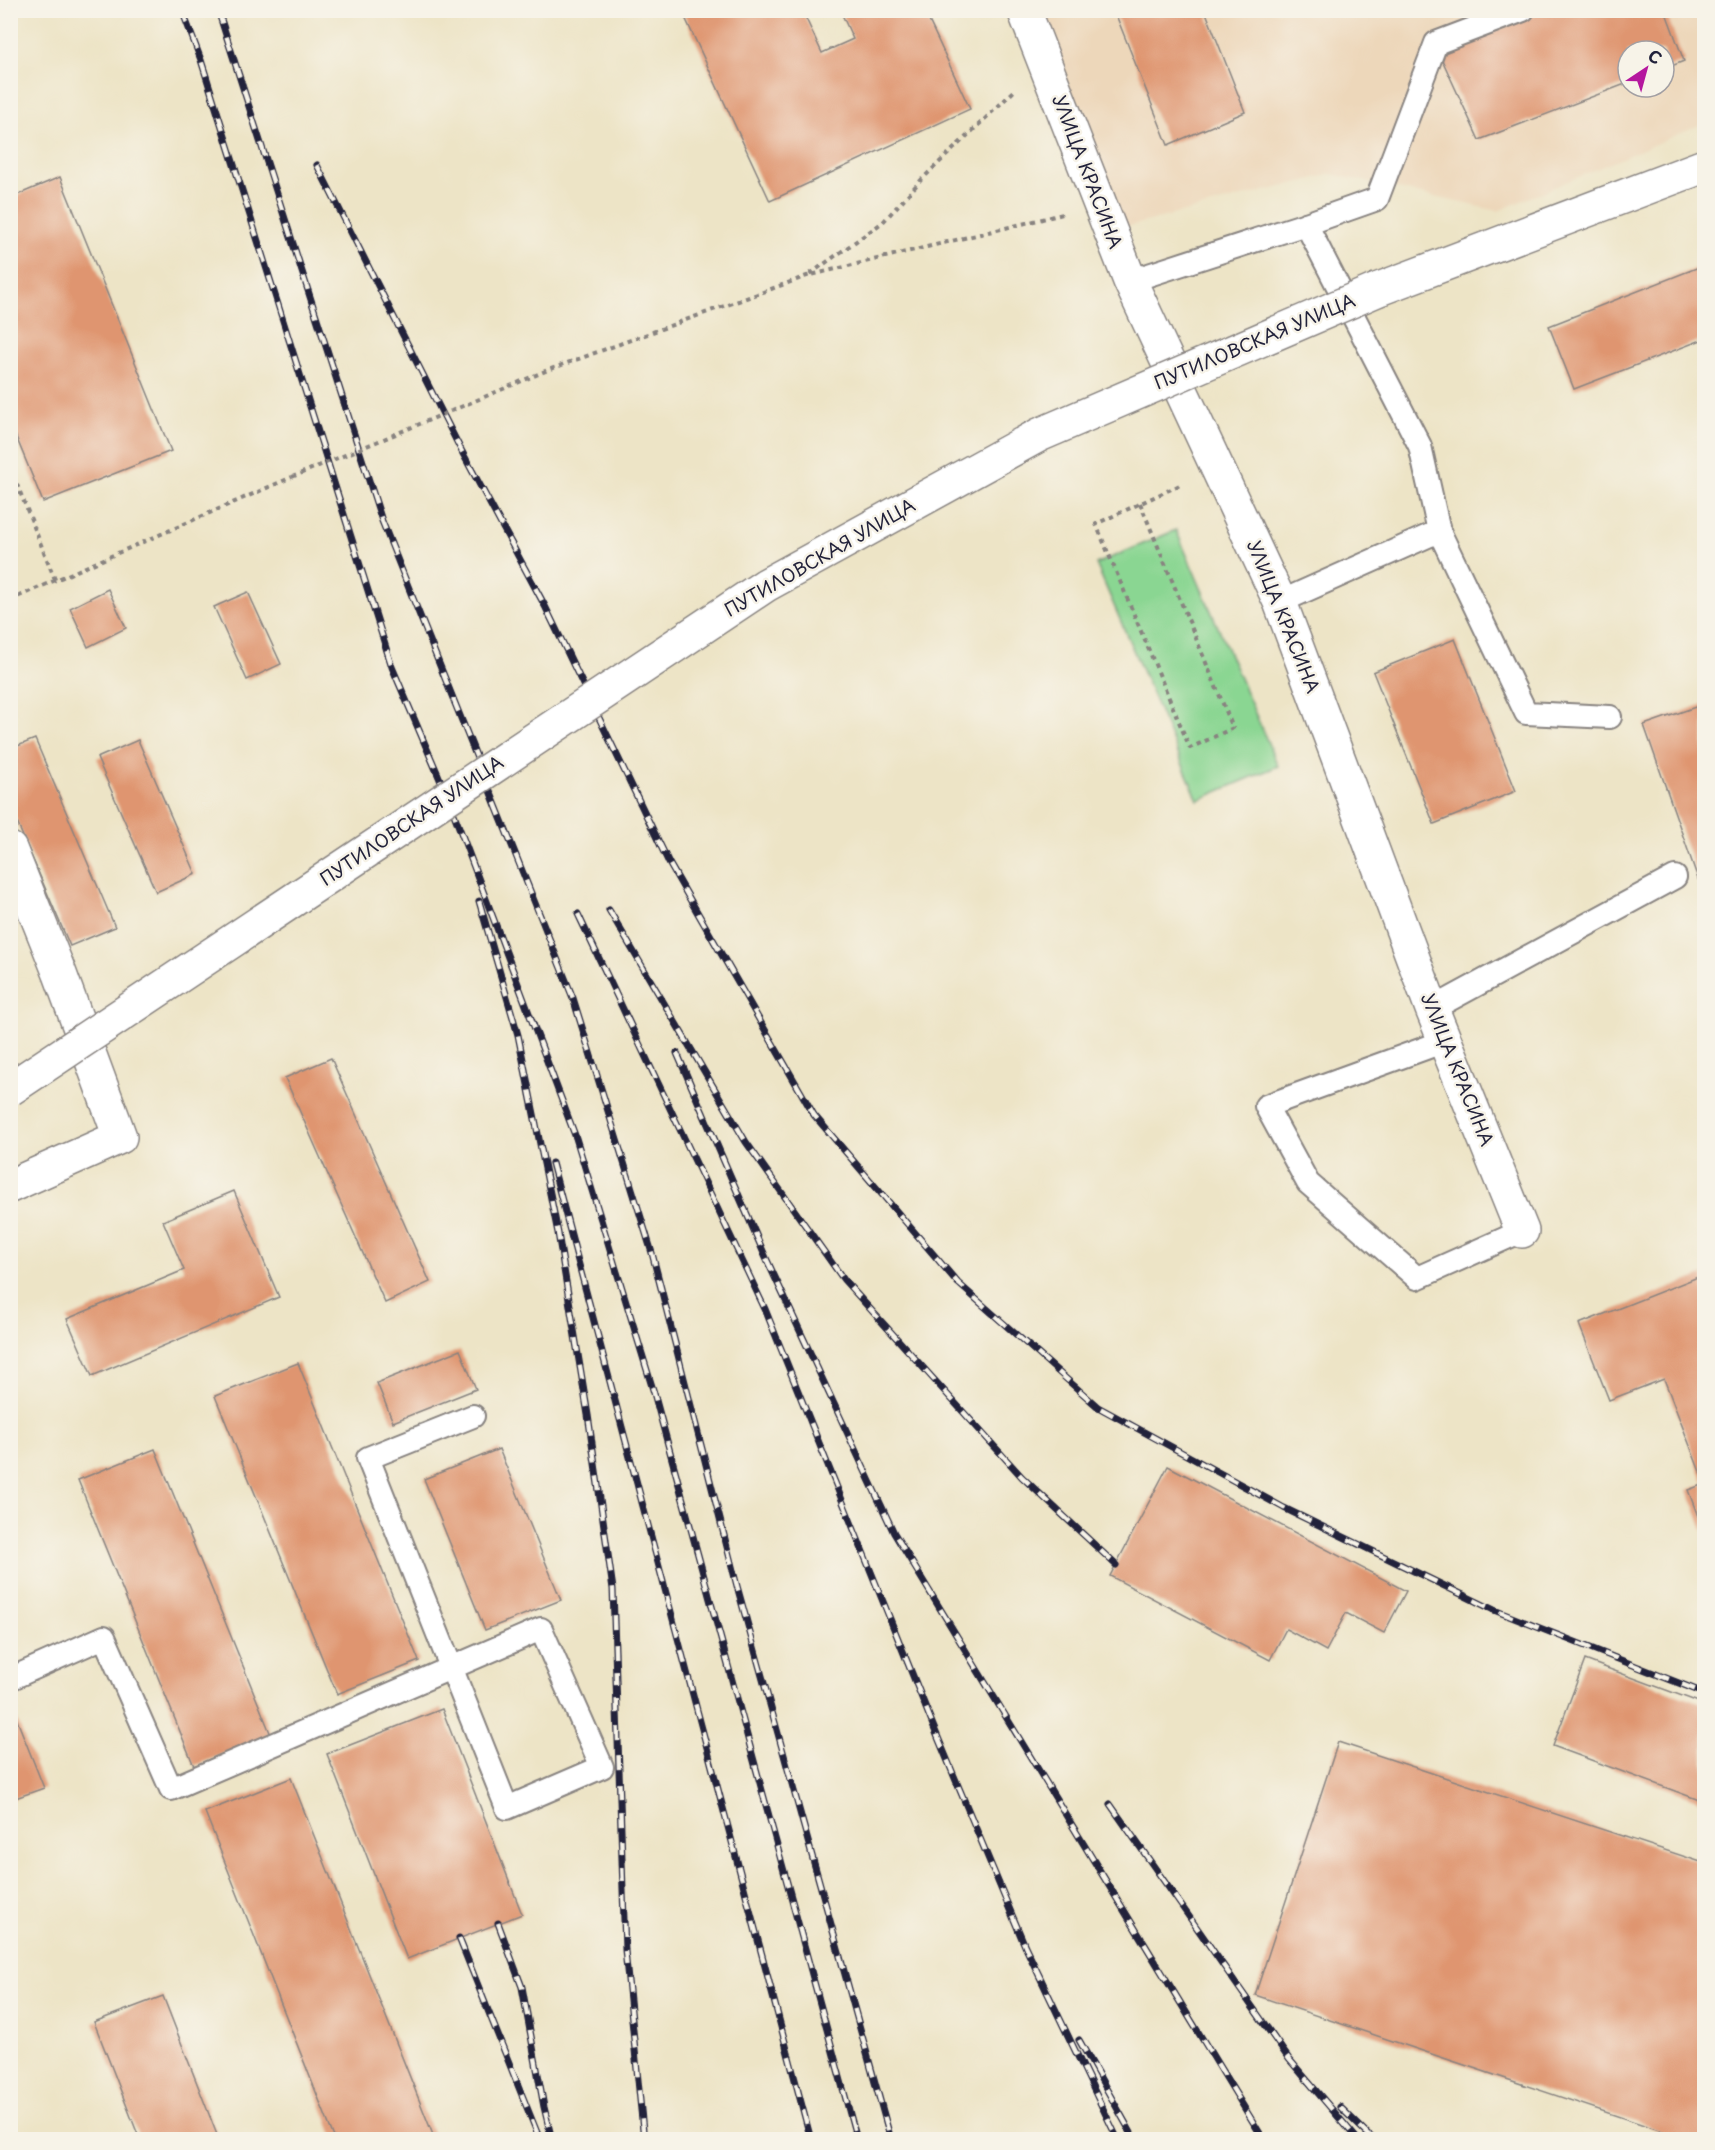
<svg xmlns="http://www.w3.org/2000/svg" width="1715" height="2150" font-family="'Playpen Sans',sans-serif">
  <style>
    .built { fill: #edd7ba; fill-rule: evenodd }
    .green { fill: #8ad692; stroke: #567c66; stroke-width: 1.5 }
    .building { fill: #df9570 }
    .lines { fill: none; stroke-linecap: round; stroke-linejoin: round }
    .lane-casing { stroke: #888380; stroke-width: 26 }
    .street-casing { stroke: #888380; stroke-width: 36 }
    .secondary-casing { stroke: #888380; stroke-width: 36 }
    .path { stroke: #888380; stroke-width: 4; stroke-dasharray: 4.5 4.5; stroke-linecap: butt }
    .lane { stroke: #fff; stroke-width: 22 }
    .street { stroke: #fff; stroke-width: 33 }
    .secondary { stroke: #fff; stroke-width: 33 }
    .rail-casing { stroke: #22223b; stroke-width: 7 }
    .rail { stroke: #f7f3e8; stroke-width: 4.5; stroke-dasharray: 14; stroke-linecap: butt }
    .secondary-bridge-casing { stroke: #888380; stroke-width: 36; stroke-linecap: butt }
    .path-bridge { stroke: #888380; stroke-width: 4; stroke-dasharray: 4.5 4.5; stroke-linecap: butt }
    .secondary-bridge { stroke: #fff; stroke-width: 33 }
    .labels { text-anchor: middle; stroke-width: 5; stroke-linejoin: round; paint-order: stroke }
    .street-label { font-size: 18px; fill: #22223b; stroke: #f7f3e8 }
  </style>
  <rect width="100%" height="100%" fill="#f7f3e8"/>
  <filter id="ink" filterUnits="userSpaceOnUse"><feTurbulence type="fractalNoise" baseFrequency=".0167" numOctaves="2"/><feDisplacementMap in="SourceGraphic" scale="12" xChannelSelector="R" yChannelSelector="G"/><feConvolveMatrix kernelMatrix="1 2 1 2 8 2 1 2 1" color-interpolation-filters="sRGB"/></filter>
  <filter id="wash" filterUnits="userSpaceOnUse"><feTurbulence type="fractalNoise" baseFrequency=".008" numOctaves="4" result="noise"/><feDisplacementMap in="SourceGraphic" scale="24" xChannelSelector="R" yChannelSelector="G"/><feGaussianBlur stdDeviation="1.35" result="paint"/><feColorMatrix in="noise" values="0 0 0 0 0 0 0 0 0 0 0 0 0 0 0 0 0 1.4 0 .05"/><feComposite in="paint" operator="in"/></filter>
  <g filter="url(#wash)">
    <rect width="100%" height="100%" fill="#ede4c6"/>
    <path class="built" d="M1029,11H1704V123L1498,211L1331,174L1118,229ZM1628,51H1664V87H1628Z"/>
    <polygon class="green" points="1176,530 1278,766 1198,800 1096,564"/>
    <g id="blocks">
      <g class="building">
        <polygon points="688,10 802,10 822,53 853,39 840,10 924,10 970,109 770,201 683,13"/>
        <polygon points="1114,10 1205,10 1245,112 1168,145"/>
        <polygon points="1548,10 1665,10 1684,61 1664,69 1664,51 1628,51 1628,83 1479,140 1439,53"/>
        <polygon points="60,177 171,451 43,502 10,422 10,198"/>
        <polygon points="1704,265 1704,339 1574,389 1549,326"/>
        <polygon points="108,589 126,628 88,647 70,608"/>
        <polygon points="248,592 281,664 247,680 214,607"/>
        <polygon points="1455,639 1516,791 1434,824 1373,672"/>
        <polygon points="1704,704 1704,896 1644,725"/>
        <polygon points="35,739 115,927 70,946 10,806 10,749"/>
        <polygon points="138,740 196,874 156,892 97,758"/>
        <polygon points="331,1058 430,1282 385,1303 285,1078"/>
        <polygon points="234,1191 279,1297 92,1376 67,1319 184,1270 163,1221"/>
        <polygon points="1703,1275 1704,1280 1704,1482 1664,1379 1609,1400 1579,1324"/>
        <polygon points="460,1350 476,1389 393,1422 377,1383"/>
        <polygon points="298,1363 419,1661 337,1694 215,1396"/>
        <polygon points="155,1449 271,1735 194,1766 78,1480"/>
        <polygon points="499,1449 561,1600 485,1630 424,1479"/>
        <polygon points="1168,1466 1406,1591 1384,1633 1346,1613 1326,1651 1286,1629 1270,1660 1110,1576"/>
        <polygon points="1704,1484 1704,1532 1688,1490"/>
        <polygon points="1585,1660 1704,1704 1704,1793 1702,1801 1553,1746"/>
        <polygon points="442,1709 522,1914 407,1959 327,1754"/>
        <polygon points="17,1720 44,1788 10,1800 10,1722"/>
        <polygon points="1338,1742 1704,1863 1704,2140 1689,2140 1255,1995"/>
        <polygon points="291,1778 435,2140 335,2140 205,1812"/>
        <polygon points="163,1996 219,2140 140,2140 94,2022"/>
      </g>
    </g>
  </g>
  <g filter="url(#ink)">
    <use href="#blocks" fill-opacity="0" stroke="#888380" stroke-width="1.5"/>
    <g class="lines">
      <g class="lane-casing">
        <g id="lane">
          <polyline points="1306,224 1377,199 1436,43 1523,10"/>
          <polyline points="1130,281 1306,224 1420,446 1439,531 1526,713 1610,717"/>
          <polyline points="1280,602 1439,531"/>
          <polyline points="1432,1009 1675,877"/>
          <polyline points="1445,1041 1266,1106 1308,1183 1417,1278 1522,1231"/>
          <polyline points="10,1679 104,1637 171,1789 541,1629 602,1767 507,1808 368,1458 473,1416"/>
        </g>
      </g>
      <g class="street-casing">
        <g id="street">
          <polyline points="1024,10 1130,281 1280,602 1432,1009 1522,1231"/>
          <polyline points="10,849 60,974 120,1137 10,1186"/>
        </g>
      </g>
      <g class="secondary-casing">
        <polyline id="secondary" points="1379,289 1704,166"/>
      </g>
      <g class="path">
        <polyline points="810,274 883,222 922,179 1014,91"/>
        <polyline points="451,411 548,370 807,276 1063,214"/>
        <polyline points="10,467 56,582"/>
        <polyline points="1140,503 1233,728 1190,748 1096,524 1182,484"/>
        <polyline points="10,600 292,477"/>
      </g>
      <use href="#lane" class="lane"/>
      <use href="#street" class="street"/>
      <use href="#secondary" class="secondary"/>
      <g class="rail-casing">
        <g id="rail">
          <polyline points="182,10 201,60 392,667 448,798 576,1138 654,1393 857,2140"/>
          <polyline points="218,10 382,521 573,998 652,1253 737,1586 891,2140"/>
          <polyline points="317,165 460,448 545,606 669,863 814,1115 958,1283 1098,1407 1284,1508 1494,1610 1704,1693"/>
          <polyline points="479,901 518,1035 558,1233 588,1415 613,1589 625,1950 644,2140"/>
          <polyline points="609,910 746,1142 844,1280 1022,1477 1116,1565"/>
          <polyline points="578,914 765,1309 934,1728 1025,1946 1118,2140"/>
          <polyline points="677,1053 766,1258 894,1533 1264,2140"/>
          <polyline points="552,1163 811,2140"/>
          <polyline points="1110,1804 1289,2059 1358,2140"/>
          <polyline points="498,1923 522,1987 544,2107 552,2140"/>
          <polyline points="459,1938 540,2140"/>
          <polyline points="1079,2040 1135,2140"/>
          <polyline points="1340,2107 1374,2140"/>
        </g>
      </g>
      <use href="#rail" class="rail"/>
      <g class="secondary-bridge-casing">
        <polyline id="secondary-bridge" points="10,1089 766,585 1039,435 1379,289"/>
      </g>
      <polyline class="path-bridge" points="292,477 451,411"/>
      <use href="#secondary-bridge" class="secondary-bridge"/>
    </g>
  </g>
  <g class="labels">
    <g class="street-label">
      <text transform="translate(1087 172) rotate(69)" y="6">УЛИЦА КРАСИНА</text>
      <text transform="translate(1255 342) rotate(-23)" y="6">ПУТИЛОВСКАЯ УЛИЦА</text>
      <text transform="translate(820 558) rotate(-30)" y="6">ПУТИЛОВСКАЯ УЛИЦА</text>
      <text transform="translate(1283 617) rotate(68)" y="6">УЛИЦА КРАСИНА</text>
      <text transform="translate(412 821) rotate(-34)" y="6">ПУТИЛОВСКАЯ УЛИЦА</text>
      <text transform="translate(1457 1070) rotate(68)" y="6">УЛИЦА КРАСИНА</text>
    </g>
  </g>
  <rect width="1715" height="2150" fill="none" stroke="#f7f3e8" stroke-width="36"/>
  <g transform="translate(1646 69) rotate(36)"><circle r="28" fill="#f7f3e8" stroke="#a29fa3" stroke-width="1.5"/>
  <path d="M0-4.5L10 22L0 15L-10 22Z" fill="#b5179e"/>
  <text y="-9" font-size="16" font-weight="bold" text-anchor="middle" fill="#22223b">С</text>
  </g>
</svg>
